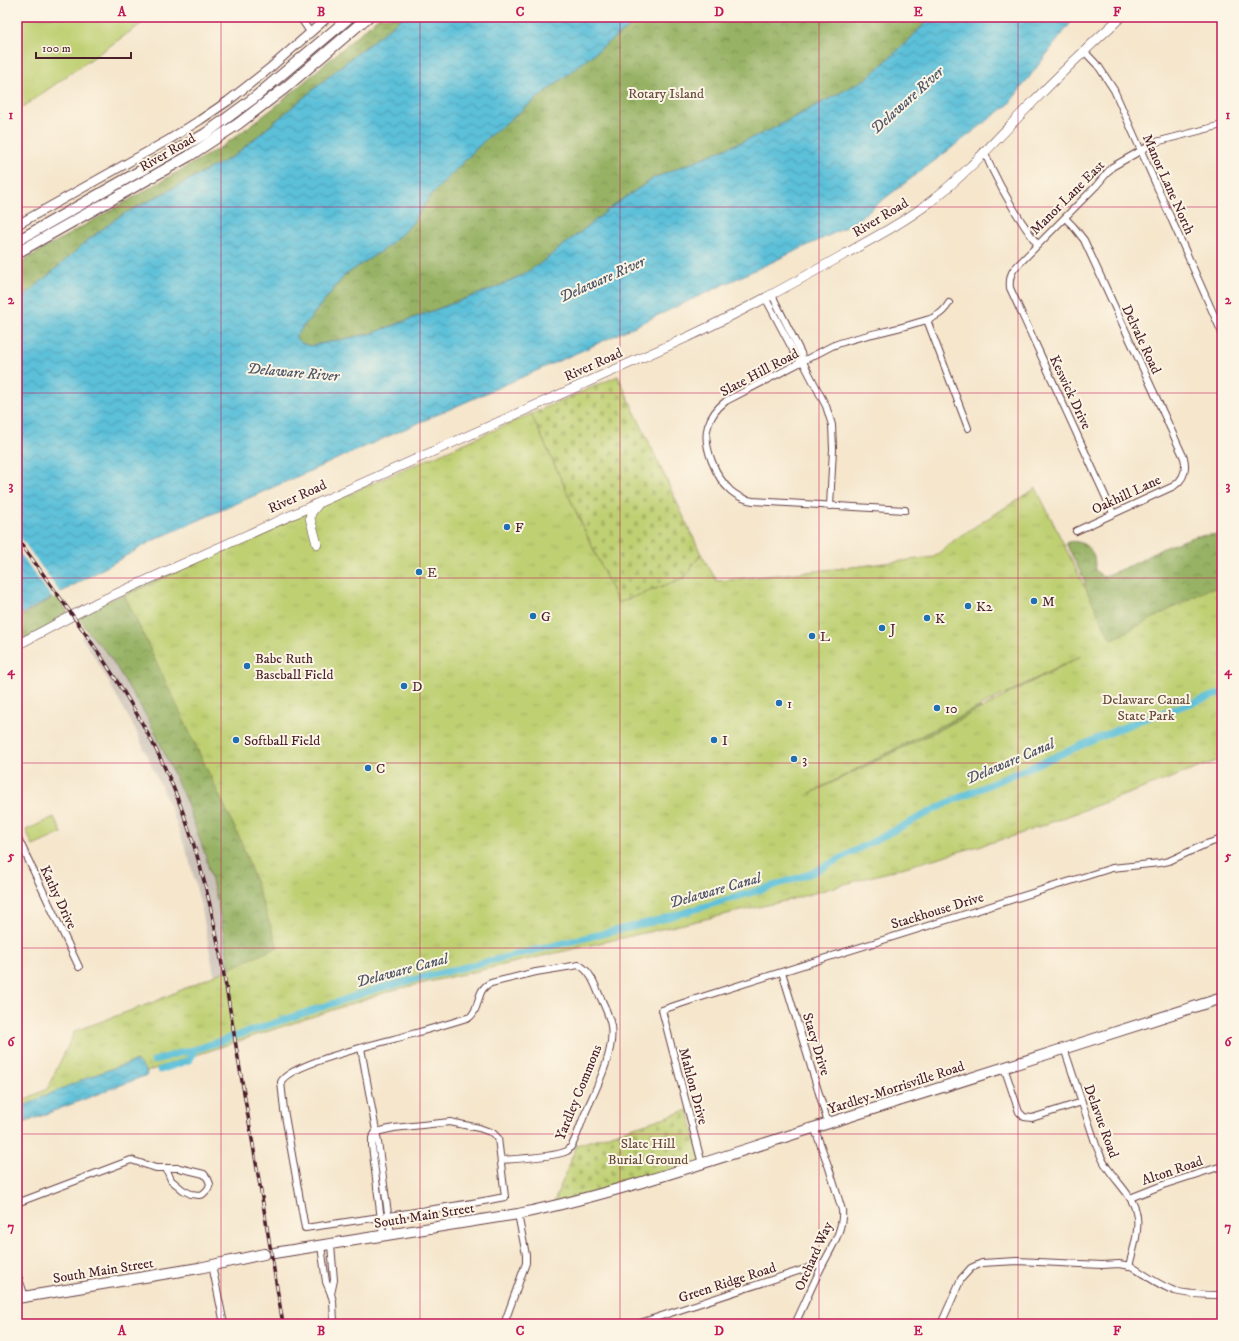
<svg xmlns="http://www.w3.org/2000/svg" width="1239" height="1341" font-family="'IM FELL DW Pica',serif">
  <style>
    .railway { fill: #ccc2b9 }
    .green { fill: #bfd073; stroke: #84784f }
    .forest { fill: url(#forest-crowns); stroke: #706848 }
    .cemetery { fill: url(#cemetery-stones); stroke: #84784f }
    .park { fill: url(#park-tufts); stroke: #84784f; fill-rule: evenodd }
    .water { fill: url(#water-waves); stroke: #527082 }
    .pier { fill: #f5e6cc }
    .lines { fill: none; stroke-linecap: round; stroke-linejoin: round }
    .canal { stroke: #5bc0d9; stroke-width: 7 }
    .minor-casing { stroke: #643d43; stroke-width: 8 }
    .tertiary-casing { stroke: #643d43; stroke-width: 10 }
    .secondary-casing { stroke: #643d43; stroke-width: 10 }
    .primary-casing { stroke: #643d43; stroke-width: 12 }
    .trunk-casing { stroke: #643d43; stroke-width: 12 }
    .minor { stroke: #fff; stroke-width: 6 }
    .tertiary { stroke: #fff; stroke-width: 8 }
    .secondary { stroke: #fff; stroke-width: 9 }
    .primary { stroke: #fff; stroke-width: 10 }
    .trunk { stroke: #fff; stroke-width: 10 }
    .rail-casing { stroke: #4a1f2b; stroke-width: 3.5 }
    .rail { stroke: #fcf5e5; stroke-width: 2; stroke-dasharray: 6; stroke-linecap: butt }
    .grid { fill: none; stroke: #c2185b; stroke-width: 1; stroke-opacity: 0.55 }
    .poi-dot { fill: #1f6fb2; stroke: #fcf5e5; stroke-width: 1.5 }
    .labels { text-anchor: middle; stroke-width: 4; stroke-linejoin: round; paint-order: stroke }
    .park-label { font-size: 14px; fill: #674b3d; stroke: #fcf5e5 }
    .street-label { font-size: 14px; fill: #4a1f2b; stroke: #fcf5e5 }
    .poi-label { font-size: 14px; fill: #4a1f2b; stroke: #fcf5e5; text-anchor: start }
    .water-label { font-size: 15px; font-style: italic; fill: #505768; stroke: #fcf5e5 }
    .neatline { fill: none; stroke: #c2185b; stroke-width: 1.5 }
    .grid-label { font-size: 13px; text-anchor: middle; font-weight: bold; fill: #c2185b }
  </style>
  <defs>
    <pattern id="forest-crowns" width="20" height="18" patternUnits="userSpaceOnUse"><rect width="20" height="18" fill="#97b265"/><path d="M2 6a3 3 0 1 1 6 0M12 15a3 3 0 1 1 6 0" fill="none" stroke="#7d9053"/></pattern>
    <pattern id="cemetery-stones" width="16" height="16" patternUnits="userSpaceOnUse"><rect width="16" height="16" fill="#bfd073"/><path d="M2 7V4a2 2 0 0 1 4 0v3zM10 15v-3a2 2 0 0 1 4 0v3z" fill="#a6b264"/></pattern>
    <pattern id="park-tufts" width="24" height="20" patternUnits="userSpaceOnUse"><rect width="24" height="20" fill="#bfd073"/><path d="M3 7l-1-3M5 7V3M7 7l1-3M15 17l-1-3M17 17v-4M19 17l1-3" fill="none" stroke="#a6b264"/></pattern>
    <pattern id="water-waves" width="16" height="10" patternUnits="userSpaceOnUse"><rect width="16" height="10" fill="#5bc0d9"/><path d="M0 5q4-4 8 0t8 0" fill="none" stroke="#4d9bb0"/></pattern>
  </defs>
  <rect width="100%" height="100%" fill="#fcf5e5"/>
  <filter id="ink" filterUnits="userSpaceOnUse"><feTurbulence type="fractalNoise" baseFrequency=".025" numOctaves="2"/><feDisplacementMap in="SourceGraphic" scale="8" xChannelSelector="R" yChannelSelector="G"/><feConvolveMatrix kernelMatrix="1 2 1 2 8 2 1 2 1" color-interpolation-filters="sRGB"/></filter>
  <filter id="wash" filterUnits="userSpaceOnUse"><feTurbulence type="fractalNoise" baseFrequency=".012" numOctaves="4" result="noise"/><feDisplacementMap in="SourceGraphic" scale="16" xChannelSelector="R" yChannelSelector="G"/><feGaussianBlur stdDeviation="0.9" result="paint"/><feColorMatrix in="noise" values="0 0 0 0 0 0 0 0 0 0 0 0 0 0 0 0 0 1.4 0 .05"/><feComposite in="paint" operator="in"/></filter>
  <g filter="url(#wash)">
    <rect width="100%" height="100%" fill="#f5e6cc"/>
    <polygon class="railway" points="88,632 109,655 150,722 186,801 205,854 218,904 239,1018 221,1021 214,974 202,910 189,859 171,809 136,731 97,661 81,637"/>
    <g class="green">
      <polygon points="17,17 151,17 17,111"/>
      <polygon points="54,817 62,833 33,846 26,830"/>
    </g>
    <g class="forest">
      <polygon points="379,17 403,17 340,67 234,156 120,216 88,240 17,303 17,264 223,146 275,107"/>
      <polygon points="644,17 931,17 908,41 866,79 768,131 654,178 617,203 541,263 522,275 497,287 372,333 310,346 301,343 295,337 345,275 387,247 411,225 431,195 488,137 614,38"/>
      <path d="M262,531L945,721L978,708L988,707L1007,699L1005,688L1085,588V582L1066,543C1077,538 1091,546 1094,557C1095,561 1095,566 1095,570L1103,577L1136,563L1165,547L1197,536L1222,534V678L239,1018L218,904L205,854L186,801L150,722L109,655L88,632L77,615Z"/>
      <polygon points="57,595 70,616 17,645 17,619"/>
    </g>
    <g class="cemetery">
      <polygon points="618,376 701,554 684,578 618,603 531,414"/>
      <polygon points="688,1110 702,1164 552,1207 577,1145"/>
    </g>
    <path class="park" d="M531,414L618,603L684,578L701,554L717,581L844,568L934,557L957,538L1036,488L1111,640L1209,589L1222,588V759L1014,836L789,900L393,990L148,1071L17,1126V1103L47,1089L75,1031L154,1002L278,947L241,841L125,596L276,526ZM1081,656L965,717L809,794L906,743Z"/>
    <g class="water">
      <polygon points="403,17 644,17 614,38 488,137 431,195 411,225 387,247 345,275 295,337 301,343 310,346 373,333 497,287 522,275 541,263 617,203 654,178 768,131 866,79 908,41 931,17 1075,17 1008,105 847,227 590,347 154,540 17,617 17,303 88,240 120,216 234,156 340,67"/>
      <path d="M136,1061C141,1064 146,1069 147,1075L17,1125V1109C56,1091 94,1073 136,1061Z"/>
    </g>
    <polygon class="pier" points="17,533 61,594 53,599 17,549"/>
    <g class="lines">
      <g class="canal">
        <polyline points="154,1061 182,1052 194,1050 379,988 659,920 776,885 812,873 949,802 1138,721 1222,693"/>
        <polyline points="160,1070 189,1060 194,1050"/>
      </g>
    </g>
  </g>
  <g filter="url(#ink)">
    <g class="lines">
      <g class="minor-casing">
        <g id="minor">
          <polyline points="300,17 310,32"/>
          <polyline points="1084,51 1099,67 1114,90 1222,333"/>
          <path d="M984,151C998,185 1016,215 1037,244"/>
          <path d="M1065,218L1073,226L1084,240L1184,458C1187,470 1184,479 1174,486L1076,531"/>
          <polyline points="772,295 801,353 803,362 826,406 832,425 833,449 830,506"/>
          <polyline points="766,299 796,356 803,362"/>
          <polyline points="927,320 968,428"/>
          <path d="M905,510L753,501C745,500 737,496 731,491C716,478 702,445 708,426C711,415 717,408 726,401L832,346C859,335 888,332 916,323C922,321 930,320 936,316C942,313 946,308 949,303"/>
          <path d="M1113,513L1010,288C1009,280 1010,275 1014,269L1096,186L1112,167L1156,142L1222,125"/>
          <polyline points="17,836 79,967"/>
          <polyline points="782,972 828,1123"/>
          <polyline points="361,1048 378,1142 391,1235"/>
          <path d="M1064,1048L1096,1145C1100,1154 1103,1163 1109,1170C1119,1185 1135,1198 1137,1217C1139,1233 1133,1250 1129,1266"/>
          <polyline points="1004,1067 1019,1112 1024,1117 1032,1118 1082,1102"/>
          <polyline points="702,1164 662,1010 689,1001 1112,868 1160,863 1169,861 1206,844 1222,839"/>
          <polyline points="1130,1198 1163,1185 1222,1166"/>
          <polyline points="17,1203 131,1160 156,1168 179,1168 204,1174 208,1179 210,1184 208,1189 203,1194 199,1195 191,1194 183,1190 171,1180 166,1168"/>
          <path d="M383,1236L372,1146V1138L376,1132L394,1128L450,1122L479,1128L493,1133L498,1138L505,1197C466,1205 427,1210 387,1216C360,1220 333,1224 305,1228L284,1110L281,1082C288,1064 383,1042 405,1036C427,1030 448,1024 470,1017C481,1008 475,989 491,983L536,972L579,965C589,970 594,982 598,992C603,1003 609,1014 611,1026C615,1054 595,1090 584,1116C581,1123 574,1147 567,1151C555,1157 516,1159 501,1160"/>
          <polyline points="331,1245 334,1280 331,1294"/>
          <polyline points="321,1246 326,1282 331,1294 333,1301 334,1323"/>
          <polyline points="212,1265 224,1324"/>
          <polyline points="17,1273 25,1297"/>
          <polyline points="323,1324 330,1323 343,1324"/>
          <polyline points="504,1324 526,1263 526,1255 518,1214"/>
          <polyline points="637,1324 823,1263"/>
          <path d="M795,1324C804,1305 812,1286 821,1268C830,1250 844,1230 842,1210L829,1168L814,1127"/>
          <path d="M941,1324L961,1279L971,1268L982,1263L1017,1261L1102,1265L1119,1264L1131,1266C1145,1275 1160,1286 1175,1291C1190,1295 1207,1295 1222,1295"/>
        </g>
      </g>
      <g class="tertiary-casing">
        <polyline id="tertiary" points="17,225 170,139 200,120 228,101 270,68 328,17"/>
      </g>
      <g class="secondary-casing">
        <g id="secondary">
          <polyline points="317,544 310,518 311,513 319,503"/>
          <path d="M17,645L98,602L690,336C743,311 794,283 845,254C874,238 904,222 930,202C965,175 995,141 1025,110C1056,78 1088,47 1121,17"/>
        </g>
      </g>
      <g class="primary-casing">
        <g id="primary">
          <path d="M274,1253L518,1214C618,1193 715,1159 813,1128C949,1085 1086,1042 1222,998"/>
          <polyline points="17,1298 199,1268 264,1254"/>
        </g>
      </g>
      <g class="trunk-casing">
        <g id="trunk">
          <polyline points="17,241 205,134 254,98 350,17"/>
          <polyline points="17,253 189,156 238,124 285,88 368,17"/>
        </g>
      </g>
      <use href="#minor" class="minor"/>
      <use href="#tertiary" class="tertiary"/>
      <use href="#secondary" class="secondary"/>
      <use href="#primary" class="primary"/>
      <use href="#trunk" class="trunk"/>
      <g class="rail-casing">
        <path id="rail" d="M17,538C70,612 125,683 164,766C206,857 221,954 237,1052C253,1143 268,1233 283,1324"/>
      </g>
      <use href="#rail" class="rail"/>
    </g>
  </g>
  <path class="grid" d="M221,17V1324M420,17V1324M620,17V1324M819,17V1324M1018,17V1324M17,207H1222M17,393H1222M17,578H1222M17,763H1222M17,948H1222M17,1134H1222"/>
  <g class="poi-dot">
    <circle cx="507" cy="527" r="4"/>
    <circle cx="419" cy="572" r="4"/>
    <circle cx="1034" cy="601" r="4"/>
    <circle cx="968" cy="606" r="4"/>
    <circle cx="533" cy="616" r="4"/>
    <circle cx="927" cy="618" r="4"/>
    <circle cx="882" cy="628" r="4"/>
    <circle cx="812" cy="636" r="4"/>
    <circle cx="247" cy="666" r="4"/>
    <circle cx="404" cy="686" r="4"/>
    <circle cx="779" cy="703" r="4"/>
    <circle cx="937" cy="708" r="4"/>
    <circle cx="236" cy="740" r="4"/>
    <circle cx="714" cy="740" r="4"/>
    <circle cx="794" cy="759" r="4"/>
    <circle cx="368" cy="768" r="4"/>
  </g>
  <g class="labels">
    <g class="park-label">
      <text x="666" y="98">Rotary Island</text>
      <text x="1146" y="704">Delaware Canal<tspan x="1146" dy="16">State Park</tspan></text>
      <text x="648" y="1148">Slate Hill<tspan x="648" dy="16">Burial Ground</tspan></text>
    </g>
    <g class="street-label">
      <text transform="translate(167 152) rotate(-30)" y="5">River Road</text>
      <text transform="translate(1169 184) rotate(66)" y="5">Manor Lane North</text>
      <text transform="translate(1067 197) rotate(-45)" y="5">Manor Lane East</text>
      <text transform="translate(880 217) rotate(-31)" y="5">River Road</text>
      <text transform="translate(1142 339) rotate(65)" y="5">Delvale Road</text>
      <text transform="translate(593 364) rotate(-24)" y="5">River Road</text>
      <text transform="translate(759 372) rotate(-28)" y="5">Slate Hill Road</text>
      <text transform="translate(1071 392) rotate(65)" y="5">Keswick Drive</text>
      <text transform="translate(1126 494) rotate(-25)" y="5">Oakhill Lane</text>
      <text transform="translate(297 496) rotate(-24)" y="5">River Road</text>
      <text transform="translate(59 897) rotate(65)" y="5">Kathy Drive</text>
      <text transform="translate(937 910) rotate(-17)" y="5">Stackhouse Drive</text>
      <text transform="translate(817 1044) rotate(73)" y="5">Stacy Drive</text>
      <text transform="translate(694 1086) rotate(75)" y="5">Mahlon Drive</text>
      <text transform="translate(896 1087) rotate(-18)" y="5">Yardley-Morrisville Road</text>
      <text transform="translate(578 1092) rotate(-68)" y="5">Yardley Commons</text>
      <text transform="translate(1102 1121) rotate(70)" y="5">Delavue Road</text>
      <text transform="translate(1172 1170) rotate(-19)" y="5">Alton Road</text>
      <text transform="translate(424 1215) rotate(-9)" y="5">South Main Street</text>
      <text transform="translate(813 1256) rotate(-66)" y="5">Orchard Way</text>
      <text transform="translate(103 1270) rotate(-9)" y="5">South Main Street</text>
      <text transform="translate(727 1282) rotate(-18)" y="5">Green Ridge Road</text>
    </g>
    <g class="poi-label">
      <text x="515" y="532">F</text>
      <text x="427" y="577">E</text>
      <text x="1042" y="606">M</text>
      <text x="976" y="611">K2</text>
      <text x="541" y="621">G</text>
      <text x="935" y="623">K</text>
      <text x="890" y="633">J</text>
      <text x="820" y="641">L</text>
      <text x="255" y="663">Babe Ruth<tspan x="255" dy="16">Baseball Field</tspan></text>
      <text x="412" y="691">D</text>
      <text x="787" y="708">1</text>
      <text x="945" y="713">10</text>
      <text x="244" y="745">Softball Field</text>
      <text x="722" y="745">I</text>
      <text x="802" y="764">3</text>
      <text x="376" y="773">C</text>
    </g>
    <g class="water-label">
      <text transform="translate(907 100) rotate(-42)" y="5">Delaware River</text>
      <text transform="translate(602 279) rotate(-24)" y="5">Delaware River</text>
      <text transform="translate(293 372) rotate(5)" y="5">Delaware River</text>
      <text transform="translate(1010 761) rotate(-23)" y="5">Delaware Canal</text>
      <text transform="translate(715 890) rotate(-16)" y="5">Delaware Canal</text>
      <text transform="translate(402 970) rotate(-15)" y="5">Delaware Canal</text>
    </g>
  </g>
  <rect width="1239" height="1341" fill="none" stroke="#fcf5e5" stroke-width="44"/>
  <path d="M36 52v6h95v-6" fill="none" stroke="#4a1f2b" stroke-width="2"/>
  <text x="42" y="52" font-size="12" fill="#4a1f2b" stroke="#fcf5e5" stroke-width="3" paint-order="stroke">100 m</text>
  <rect x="22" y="22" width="1195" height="1297" class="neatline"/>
  <g class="grid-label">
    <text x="122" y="16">A</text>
    <text x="321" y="16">B</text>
    <text x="520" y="16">C</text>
    <text x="719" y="16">D</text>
    <text x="918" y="16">E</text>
    <text x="1117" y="16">F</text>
    <text x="11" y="119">1</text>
    <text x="1228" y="119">1</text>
    <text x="11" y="304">2</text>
    <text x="1228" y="304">2</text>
    <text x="11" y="490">3</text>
    <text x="1228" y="490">3</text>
    <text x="11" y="675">4</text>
    <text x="1228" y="675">4</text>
    <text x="11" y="860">5</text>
    <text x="1228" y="860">5</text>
    <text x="11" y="1046">6</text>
    <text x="1228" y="1046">6</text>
    <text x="11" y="1231">7</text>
    <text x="1228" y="1231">7</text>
    <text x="122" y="1335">A</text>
    <text x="321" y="1335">B</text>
    <text x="520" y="1335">C</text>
    <text x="719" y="1335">D</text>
    <text x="918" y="1335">E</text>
    <text x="1117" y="1335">F</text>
  </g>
</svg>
